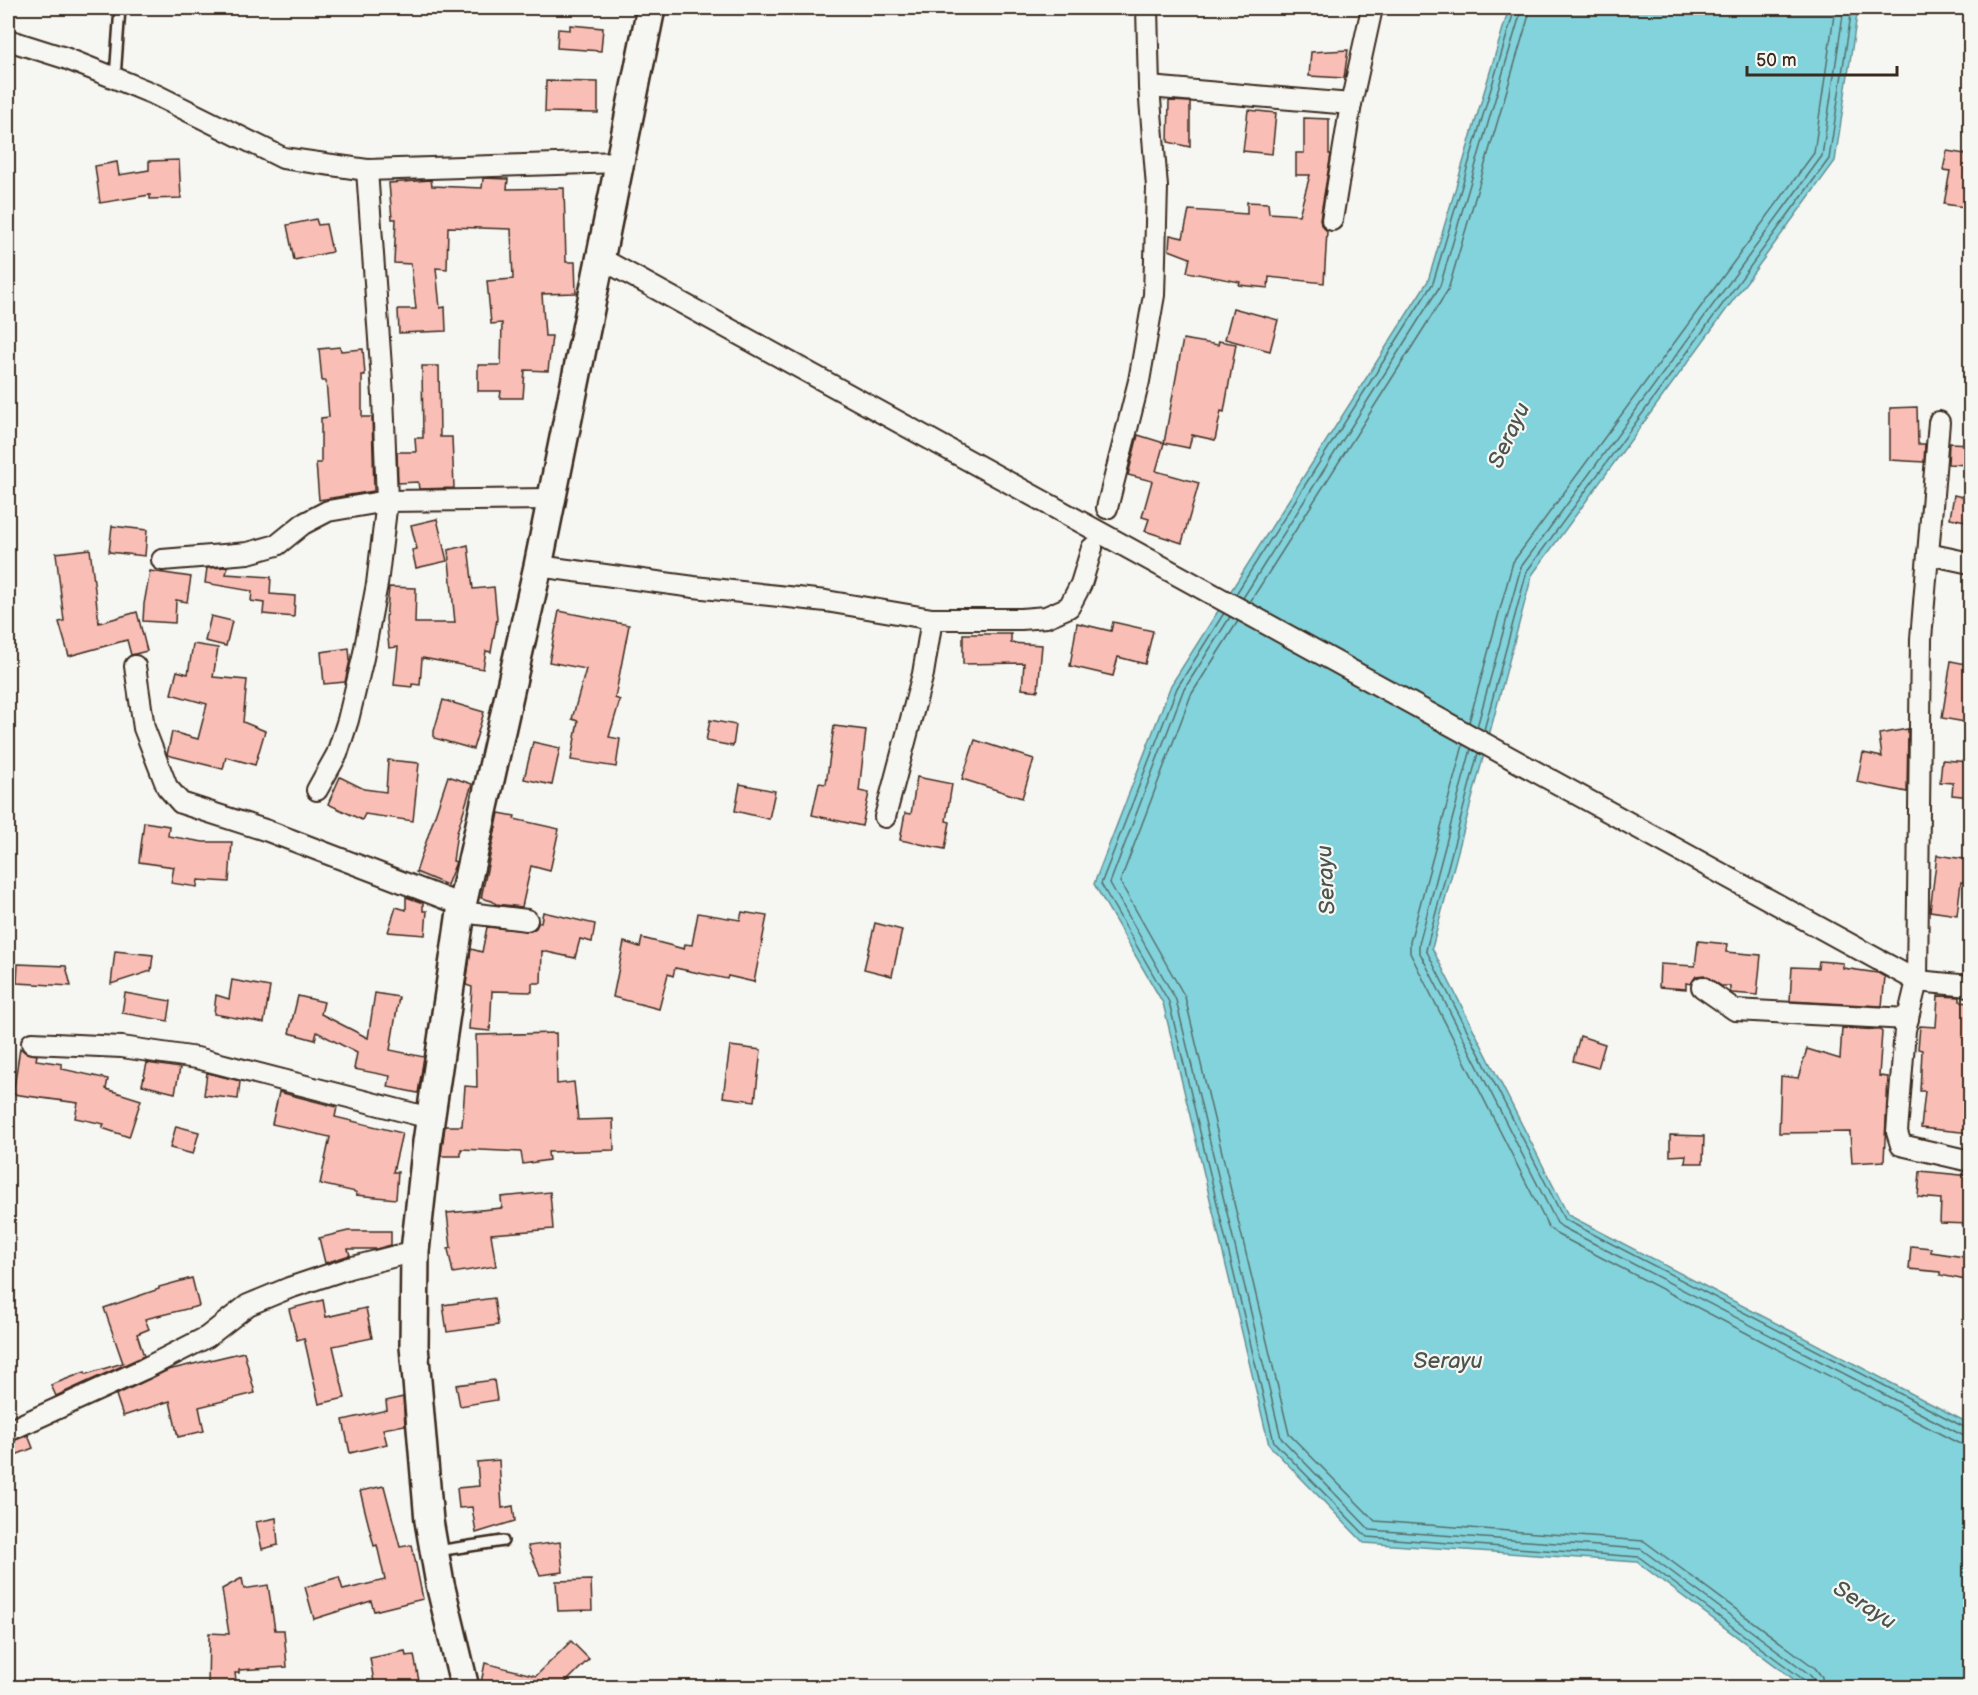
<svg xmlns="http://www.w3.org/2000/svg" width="1978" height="1695" font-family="'Balsamiq Sans',sans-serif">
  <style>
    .water { fill: #82d3dc; stroke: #668f90; stroke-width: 1.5 }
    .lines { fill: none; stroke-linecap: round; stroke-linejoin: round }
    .shore { stroke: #576e6a; stroke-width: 1.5 }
    .building { fill: #f9beb6; stroke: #3b2a1e; stroke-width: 1.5 }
    .service-casing { stroke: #3b2a1e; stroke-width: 14 }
    .minor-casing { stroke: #3b2a1e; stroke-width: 24 }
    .secondary-casing { stroke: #3b2a1e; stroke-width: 32 }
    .service { stroke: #f6f6f2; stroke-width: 9 }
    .minor { stroke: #f6f6f2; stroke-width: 20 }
    .secondary { stroke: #f6f6f2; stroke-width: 27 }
    .labels { text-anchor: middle; stroke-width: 4.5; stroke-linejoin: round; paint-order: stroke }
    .water-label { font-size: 22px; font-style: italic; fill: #4d544e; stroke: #f6f6f2 }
  </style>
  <rect width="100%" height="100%" fill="#f6f6f2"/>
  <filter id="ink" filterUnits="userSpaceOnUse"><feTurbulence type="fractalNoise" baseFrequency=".0167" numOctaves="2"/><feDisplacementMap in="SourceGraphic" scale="12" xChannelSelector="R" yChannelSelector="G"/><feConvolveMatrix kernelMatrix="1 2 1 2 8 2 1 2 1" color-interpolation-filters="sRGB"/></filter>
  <g filter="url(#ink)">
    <polygon class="water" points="1509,8 1858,8 1835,161 1532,575 1432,948 1568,1215 1970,1424 1970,1687 1804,1687 1637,1562 1364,1543 1269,1445 1163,1003 1094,884 1171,685 1428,281"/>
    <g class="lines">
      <g class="shore">
        <polyline points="1236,594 1433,283 1515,8"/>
        <polyline points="1243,598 1440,286 1522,8"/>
        <polyline points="1250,602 1448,290 1531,8"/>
        <polyline points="1224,613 1177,688 1101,884 1169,1002 1274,1442 1367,1537 1639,1557 1804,1680 1807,1688"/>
        <polyline points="1230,617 1183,691 1110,883 1176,1000 1281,1438 1370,1530 1641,1549 1809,1674 1814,1680 1814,1688"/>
        <polyline points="1238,621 1191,695 1120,882 1185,997 1289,1434 1375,1521 1644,1541 1815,1668 1822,1677 1823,1688"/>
        <polyline points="1469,722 1513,562 1814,153 1835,8"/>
        <polyline points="1477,727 1521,567 1822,156 1844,8"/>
        <polyline points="1484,730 1527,571 1829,159 1852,8"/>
        <polyline points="1463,745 1410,942 1410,953 1549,1228 1558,1235 1958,1443 1970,1446"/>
        <polyline points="1471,749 1419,944 1419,951 1557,1223 1562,1227 1962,1435 1970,1436"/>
        <polyline points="1478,753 1426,950 1564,1219 1966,1428 1970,1429"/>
      </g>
    </g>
    <g class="building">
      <polygon points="570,25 603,28 601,51 557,48 558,29 570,30"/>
      <polygon points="1348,50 1344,78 1309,76 1311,52"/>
      <polygon points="546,81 598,82 598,113 545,112"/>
      <polygon points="1169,101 1190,102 1190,147 1168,142"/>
      <polygon points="1248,110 1276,113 1272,154 1243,151"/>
      <polygon points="1304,118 1329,119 1329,154 1331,154 1320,219 1321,225 1327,231 1324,283 1269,277 1268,288 1239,285 1240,282 1187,272 1190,258 1169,250 1170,235 1183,238 1189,210 1247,214 1247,202 1268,203 1269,213 1299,215 1310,175 1296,175 1296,153 1304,153"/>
      <polygon points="1947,151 1971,155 1966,182 1971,183 1971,208 1944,204 1950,171 1943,170"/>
      <polygon points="179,160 181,198 150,199 150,195 100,203 95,166 117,162 119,175 149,170 149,161"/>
      <polygon points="483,178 508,179 507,189 564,188 566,262 575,262 576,293 542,294 545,336 552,336 548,371 525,370 523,398 500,398 501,391 478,391 478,365 501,365 502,323 491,324 487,281 513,279 511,229 448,227 447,269 436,268 440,308 445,307 446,331 399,333 398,309 416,309 411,264 394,263 396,219 392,219 389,183 431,180 432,186 482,188"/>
      <polygon points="316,219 318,225 326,224 332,252 294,260 287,225"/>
      <polygon points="1233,308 1278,320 1270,351 1225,339"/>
      <polygon points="1183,339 1218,345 1219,341 1236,344 1224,412 1221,411 1215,440 1192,435 1189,448 1164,443"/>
      <polygon points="340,347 341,351 363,349 365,375 362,375 362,417 372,417 374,491 319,500 316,463 321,463 321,418 329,417 326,381 322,381 319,349"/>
      <polygon points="422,366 439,366 440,437 452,437 454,488 419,489 418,482 398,483 397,452 416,452 415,438 423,438"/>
      <polygon points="1917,407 1918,444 1925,444 1924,462 1890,460 1890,408"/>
      <polygon points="1138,435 1164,443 1156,471 1199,483 1182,543 1145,531 1149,519 1142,517 1152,481 1128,475"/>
      <polygon points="1949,443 1971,444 1971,465 1948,464"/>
      <polygon points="1954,495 1971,499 1971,522 1950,518"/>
      <polygon points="437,519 447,561 416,568 412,550 417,549 411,525"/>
      <polygon points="112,526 147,530 145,556 109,552"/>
      <polygon points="468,545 473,589 494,587 497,619 491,652 486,651 483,669 422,658 420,685 412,684 412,687 394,685 398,647 389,648 386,619 389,587 416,588 415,623 455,623 448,550"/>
      <polygon points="90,549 99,623 137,612 147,651 131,655 127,640 69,656 59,622 64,621 56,553"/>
      <polygon points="228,567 226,574 271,577 270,594 295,596 294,617 263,614 264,603 251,601 252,591 205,583 207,568"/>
      <polygon points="150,571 191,577 187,602 176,600 175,623 143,621 144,604"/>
      <polygon points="559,611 629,625 615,698 620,700 609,737 620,739 616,767 571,760 578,721 572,719 586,669 549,662"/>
      <polygon points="211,616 232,621 226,646 205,641"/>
      <polygon points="1113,622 1153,631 1145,664 1118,657 1113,676 1070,666 1077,623 1111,631"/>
      <polygon points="963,634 1011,634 1011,643 1042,645 1038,691 1022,689 1024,663 963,664"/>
      <polygon points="193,644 218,648 213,677 247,680 243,722 265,731 255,765 226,757 223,769 167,755 172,732 198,739 207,704 171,694 177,671 188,674"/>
      <polygon points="349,648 350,660 345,682 324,684 321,652"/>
      <polygon points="1951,661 1971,665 1971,723 1942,718"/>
      <polygon points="443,700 484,712 473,749 434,738 434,731"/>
      <polygon points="710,720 736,725 733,746 706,741"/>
      <polygon points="834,726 866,730 859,791 869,793 862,826 812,815 819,783 826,784"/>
      <polygon points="1908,729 1907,792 1857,782 1863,753 1882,757 1879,734"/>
      <polygon points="975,740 1034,759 1022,798 962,779"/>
      <polygon points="533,742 560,748 552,785 524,779"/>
      <polygon points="388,760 419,763 413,821 365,814 362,820 328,804 340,777 364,789 386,792"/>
      <polygon points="1942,760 1971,762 1971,797 1952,795 1953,783 1940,782"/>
      <polygon points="448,776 472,784 457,832 453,861 456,862 447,885 416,872"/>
      <polygon points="917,777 952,784 946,821 950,822 945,849 900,840 905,813 911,814"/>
      <polygon points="740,784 775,791 769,819 735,811"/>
      <polygon points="499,813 515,816 514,819 559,829 550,871 531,866 522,907 496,904 492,901 481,898"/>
      <polygon points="144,822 169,826 168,836 203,842 232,842 229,882 198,880 197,887 171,883 174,867 139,862"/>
      <polygon points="1937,855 1971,860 1971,884 1961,882 1957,915 1930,911"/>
      <polygon points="406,897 423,903 423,911 427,911 425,935 388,932 396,907 406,910"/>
      <polygon points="543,912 595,924 592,942 580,939 575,958 542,951 541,983 532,983 532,992 492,991 490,1031 469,1029 472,987 466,985 471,949 482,952 487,927 531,931 536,928 539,922 541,922"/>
      <polygon points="742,912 767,916 754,982 728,976 727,979 675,968 673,976 668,974 659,1009 613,997 624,942 640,947 642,938 684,949 685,944 692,945 698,913 740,920"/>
      <polygon points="875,923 902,930 892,976 864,969"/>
      <polygon points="1698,941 1727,944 1726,952 1761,955 1757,995 1732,993 1730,992 1730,986 1721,986 1704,975 1696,976 1691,984 1686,983 1686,989 1659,987 1660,964 1695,966"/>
      <polygon points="115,951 153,955 151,971 111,984"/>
      <polygon points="1819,961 1843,963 1843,968 1878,973 1885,977 1882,1006 1790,1001 1792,967 1818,968"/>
      <polygon points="18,964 66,966 71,986 17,983"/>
      <polygon points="232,980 270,987 264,1023 214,1014 216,995 229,999"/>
      <polygon points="125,993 171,1001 168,1021 122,1013"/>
      <polygon points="375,993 399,997 390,1050 424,1057 418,1093 388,1087 390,1076 354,1069 357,1053 317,1032 315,1040 289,1033 298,996 324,1002 321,1014 368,1038"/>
      <polygon points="1938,996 1960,997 1960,1001 1971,1002 1971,1060 1964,1108 1971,1108 1971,1133 1921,1128 1925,1091 1920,1091 1922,1050 1918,1049 1920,1026 1936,1027"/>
      <polygon points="1842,1028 1880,1030 1882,1032 1879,1076 1888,1077 1884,1161 1852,1163 1850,1132 1779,1133 1781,1076 1798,1078 1807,1049 1840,1059"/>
      <polygon points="556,1033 557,1084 574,1082 578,1120 613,1119 614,1150 548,1152 549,1160 523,1164 521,1152 461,1149 461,1156 441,1156 445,1126 462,1126 465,1086 477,1087 476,1035"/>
      <polygon points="1580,1036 1605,1044 1598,1068 1573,1061"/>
      <polygon points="730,1046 761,1050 755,1101 723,1097"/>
      <polygon points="20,1048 26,1053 37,1055 36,1060 62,1064 62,1069 108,1079 106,1089 141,1100 129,1137 102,1128 104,1124 75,1118 78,1103 13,1094"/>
      <polygon points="147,1063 180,1068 175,1093 142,1085"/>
      <polygon points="207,1073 240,1081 238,1099 204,1095"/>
      <polygon points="279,1092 337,1107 335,1117 402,1133 393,1172 398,1172 396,1199 356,1195 356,1192 320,1184 330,1137 272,1124"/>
      <polygon points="176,1126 199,1132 193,1154 170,1148"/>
      <polygon points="1670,1135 1704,1136 1703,1163 1685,1163 1686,1155 1670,1156"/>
      <polygon points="1920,1171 1971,1176 1971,1224 1940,1223 1941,1199 1918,1197"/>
      <polygon points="550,1192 553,1229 491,1234 496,1266 453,1273 448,1249 451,1248 447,1213 502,1208 501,1197"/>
      <polygon points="348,1231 391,1231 391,1245 376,1249 348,1249 350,1255 325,1263 319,1238"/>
      <polygon points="1911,1246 1931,1248 1931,1252 1971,1258 1971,1281 1940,1275 1940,1272 1909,1269"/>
      <polygon points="192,1278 199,1306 145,1319 149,1329 137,1334 144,1356 56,1396 51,1385 85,1372 86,1374 123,1363 104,1308 159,1289 159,1287"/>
      <polygon points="494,1298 498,1325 447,1332 443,1305"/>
      <polygon points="323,1300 326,1317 366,1308 372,1338 333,1346 345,1398 319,1404 304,1338 297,1340 289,1309"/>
      <polygon points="244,1352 255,1393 199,1407 204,1431 178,1437 170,1401 123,1416 116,1395 168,1370"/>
      <polygon points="494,1380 497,1400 460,1406 456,1385"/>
      <polygon points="403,1397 405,1425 383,1429 387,1444 350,1453 343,1420 387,1410 386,1401"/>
      <polygon points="28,1435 33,1448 8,1458 8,1443"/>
      <polygon points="499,1460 502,1508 513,1506 515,1521 476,1533 472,1507 459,1508 457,1488 479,1486 477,1462"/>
      <polygon points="384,1486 400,1547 412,1545 423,1599 374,1611 371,1601 314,1619 305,1587 339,1577 343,1590 385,1580 377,1545 374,1546 360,1491"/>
      <polygon points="276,1518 278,1545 262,1549 256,1522"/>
      <polygon points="560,1542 563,1572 540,1575 528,1546"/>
      <polygon points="242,1578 244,1589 268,1585 275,1630 284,1630 287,1667 239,1670 239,1673 235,1673 237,1688 208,1688 209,1633 229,1634 222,1589"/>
      <polygon points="591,1580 592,1610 558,1611 556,1581"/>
      <polygon points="571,1641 589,1659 560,1688 480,1688 485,1663 536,1676"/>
      <polygon points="405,1651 406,1656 414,1655 419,1681 386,1688 375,1688 370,1658"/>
    </g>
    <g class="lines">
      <g class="service-casing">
        <g id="service">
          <polyline points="115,78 120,8"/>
          <polyline points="437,1551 503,1541"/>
        </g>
      </g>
      <g class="minor-casing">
        <g id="minor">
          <polyline points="8,40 65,58 115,78 156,95 283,158 367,170 620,162"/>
          <polyline points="1149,87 1351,104"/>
          <polyline points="1332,220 1351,104 1372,8"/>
          <polyline points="600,258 1917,981 1970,986"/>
          <polyline points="1939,422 1921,639 1917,981 1905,1030 1897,1132 1901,1145 1970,1161"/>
          <polyline points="1107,508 1139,381 1154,295 1157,187 1149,87 1147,8"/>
          <polyline points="1928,554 1970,563"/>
          <polyline points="162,560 248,553 277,545 303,524 328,511 387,501 551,499"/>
          <polyline points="538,566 694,587 826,601 932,619 1021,619 1046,617 1069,607 1081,584 1092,548"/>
          <polyline points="135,666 144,728 167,787 181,803 268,831 462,905"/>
          <polyline points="317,790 337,754 348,720 363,658 377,584 387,501 383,395 367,170"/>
          <polyline points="885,817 923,674 932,619"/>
          <polyline points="461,912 527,920"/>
          <polyline points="1702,987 1735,1010 1908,1019"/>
          <polyline points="32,1043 122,1047 197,1058 430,1118"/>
          <polyline points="8,1431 144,1369 207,1337 248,1305 289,1288 349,1268 415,1251"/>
        </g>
      </g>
      <g class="secondary-casing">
        <polyline id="secondary" points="465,1688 440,1584 429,1521 414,1346 415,1251 427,1142 462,905 538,566 651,8"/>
      </g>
      <use href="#service" class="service"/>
      <use href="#minor" class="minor"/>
      <use href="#secondary" class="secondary"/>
    </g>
  </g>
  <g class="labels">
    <g class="water-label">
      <text transform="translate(1508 435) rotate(-65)" y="8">Serayu</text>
      <text transform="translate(1325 880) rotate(-93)" y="8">Serayu</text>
      <text x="1448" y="1368">Serayu</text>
      <text transform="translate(1865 1604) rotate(33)" y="8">Serayu</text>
    </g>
  </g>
  <rect width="1978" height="1695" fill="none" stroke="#f6f6f2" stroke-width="30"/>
  <rect x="15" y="15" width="1948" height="1665" fill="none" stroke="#3b2a1e" stroke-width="2" filter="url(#ink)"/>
  <path d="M1747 66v9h150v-9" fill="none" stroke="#3b2a1e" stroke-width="3"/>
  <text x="1756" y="66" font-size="18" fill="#3b2a1e" stroke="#f6f6f2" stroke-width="4.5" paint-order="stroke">50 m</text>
</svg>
